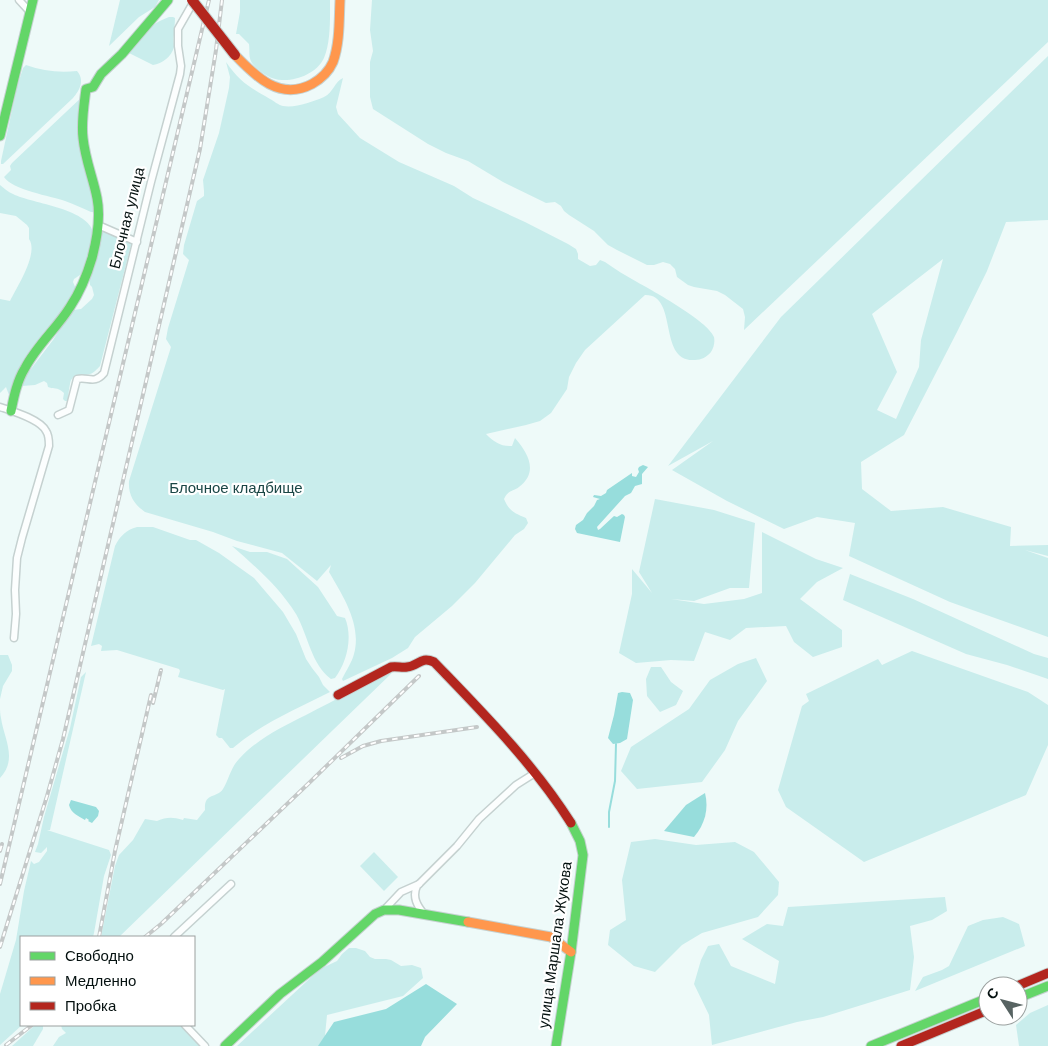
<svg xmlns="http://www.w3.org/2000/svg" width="1048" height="1046" font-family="'DM Sans',sans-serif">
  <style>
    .green { fill: #c9edec; fill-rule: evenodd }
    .water { fill: #97dddc }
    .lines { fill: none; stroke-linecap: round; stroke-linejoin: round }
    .stream { stroke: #97dddc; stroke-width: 2 }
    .street-casing { stroke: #c5d1d0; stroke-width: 9 }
    .fast-casing { stroke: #c5d1d0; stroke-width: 11 }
    .slow-casing { stroke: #c5d1d0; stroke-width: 11 }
    .jam-casing { stroke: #c5d1d0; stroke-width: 11 }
    .street { stroke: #fcfefe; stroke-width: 6 }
    .fast { stroke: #63d668; stroke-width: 9 }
    .slow { stroke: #ff974d; stroke-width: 9 }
    .jam { stroke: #b3261e; stroke-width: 9 }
    .rail-casing { stroke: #c4c8c8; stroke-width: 4 }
    .rail { stroke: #fff; stroke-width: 2; stroke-dasharray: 5.5; stroke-linecap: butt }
    .jam-bridge-casing { stroke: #c5d1d0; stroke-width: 12; stroke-linecap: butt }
    .jam-bridge { stroke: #b3261e; stroke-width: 10 }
    .labels { text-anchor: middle; stroke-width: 4.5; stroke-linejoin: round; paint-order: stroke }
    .street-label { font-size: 15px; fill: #051110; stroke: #fff }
    .park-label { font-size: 15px; fill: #1a4645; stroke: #fff }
  </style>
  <rect width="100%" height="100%" fill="#eefaf9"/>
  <g class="green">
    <polygon points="120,0 159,0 155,7 139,17 109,46"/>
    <path d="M240,0H330C330,17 331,42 324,58C317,73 297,81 282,80C271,80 258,71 252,63C248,57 250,50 249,44L239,34H236L240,12Z"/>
    <polygon points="372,0 1048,0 1048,42 744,330 745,317 743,309 725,295 717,291 694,287 688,285 677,277 675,269 670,264 663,262 654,265 647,265 617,250 608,245 594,231 569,215 564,211 561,206 555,202 546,203 503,182 468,161 446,153 428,144 373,109 370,97 370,62 373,51 370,30"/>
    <path d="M169,17H173L175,18C175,24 174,29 174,35C173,39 174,43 174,47C172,56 162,64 153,65L127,52C140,37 149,24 169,17Z"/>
    <path d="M1048,56V220L1006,222L987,271L957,332L904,435L861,462L862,489L891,511L943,507L1011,527L1010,546L1048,545V556L1025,550L1048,558V637L950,602L849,556L855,523L817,517L784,529L727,501L672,470L713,441L668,466L781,317ZM943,259L921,340L919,367L896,419L877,410L897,372L872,314Z"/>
    <path d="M226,62C240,82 249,87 270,99C274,101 278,105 283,106C296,108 312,102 324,97C334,92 334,82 343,78L336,107L338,114L360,138L399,162L454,186L473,198L525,222L568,244L576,249L578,254V259L590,266L596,265L600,260L605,262C615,269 626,276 637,282C653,291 708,321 714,337C715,342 714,347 711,352C707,357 701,360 695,360C657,363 679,294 645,295L585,350L576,363L569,377L567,389L551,413L540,421L526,425L486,434C493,441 501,447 512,446L515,438C528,453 539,472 519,487C512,492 508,490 504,499C509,511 514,513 526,518L528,523L524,529L515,535L475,583L452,606L415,637L408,648L392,658L343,681L342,679C346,671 352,662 354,654C362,625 343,596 329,572L331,565L317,581L282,553L237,541L213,532L145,512C134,504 128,495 129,481L171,347L166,339L168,328L189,260L183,254L184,245L197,201L204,196V191L203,180L219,133L229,88L230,77Z"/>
    <path d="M26,65C43,71 59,73 77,71C85,80 80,90 73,98L3,164H1V161L17,87L23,68Z"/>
    <path d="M83,96L80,122L96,204L94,212H91C82,208 74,204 65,201C51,196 12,190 4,177L11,170L10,166L12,163Z"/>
    <path d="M0,185C4,188 8,192 13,194C32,204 92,208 94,236L85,268L80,275L74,279L73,282L76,289L73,296L24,361C21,367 17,372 15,377C13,383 13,389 9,395L6,387L0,393V299L10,301C17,287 39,253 29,239V228L27,225L16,216L0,213Z"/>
    <path d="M105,230L130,242L131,245L100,366C97,369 94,373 90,374C82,377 72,372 70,384C69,389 68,395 68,401H65L63,399L64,393C56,386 55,390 48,387L47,383L44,381L35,385L22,386V382L24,378L53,340L69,315L73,310L81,309L92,299L94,295L92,287L90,285C88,274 94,268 97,258C99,250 100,242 101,234Z"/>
    <polygon points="655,499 714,510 755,523 749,588 730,588 694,601 671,599 704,604 744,599 762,593 762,532 816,559 843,568 817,582 800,599 842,630 842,647 813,657 794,642 786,626 746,628 730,640 705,632 694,661 671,660 636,663 619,653 632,594 632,569 652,593 639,572"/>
    <path d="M137,527H153L190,540H196L219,553L254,578L283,612L296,634L306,659L312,668L319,677L323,685L330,692C297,709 262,723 233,748H230L222,738H219L216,735L225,689L223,690L178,677L180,671L179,669L117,650L101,651L102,646L99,644L91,646L115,546C120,536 126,530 137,527Z"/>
    <path d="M232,546L250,552H267L287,559L318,587L337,616L345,618C353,637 347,662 335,678L331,679C311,664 308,635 296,614C278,586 257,568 232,546Z"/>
    <polygon points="850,574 913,599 1034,654 1048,658 1048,679 1007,665 966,654 843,600"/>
    <polygon points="912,651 1028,692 1048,705 1048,745 1026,795 864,862 786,807 778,790 802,706 809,701 806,694 878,659 882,665"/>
    <polygon points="0,655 8,655 12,665 12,671 3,686 0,699"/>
    <polygon points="756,658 767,681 738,721 725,750 702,782 637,789 621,771 631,747 689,709 710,680 738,664"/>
    <polygon points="651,667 661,667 671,682 683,691 676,705 660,712 647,696 646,679"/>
    <path d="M394,671L119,937H101L115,866L119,855L133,840L145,819L157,821C167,817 172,817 183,820L184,818L197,820L205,810C204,792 216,799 223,789C229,779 231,767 239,759C257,739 282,727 306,715C335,700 364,684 394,671Z"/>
    <polygon points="86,672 50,830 47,830 109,850 111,855 104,876 94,933 93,937 21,937 22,1025 0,1045 0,994 16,940 24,891 31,861 34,864 39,862 47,851 47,847 41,853 35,852 38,844 44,817 70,728 81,677"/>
    <path d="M0,706C0,710 0,714 1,718C4,739 18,759 0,778Z"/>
    <polygon points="655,839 696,845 735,842 754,852 779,882 778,895 758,917 702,933 682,945 655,972 634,966 608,945 610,930 626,920 622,880 631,842"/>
    <polygon points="374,852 398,877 384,891 360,866"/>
    <polygon points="945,897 947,911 932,920 910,926 914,957 910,990 823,1017 797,1022 712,1045 709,1015 694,984 701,960 708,946 719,944 731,966 775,984 779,961 742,939 767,924 783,926 788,907"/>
    <polygon points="1003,917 1019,924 1025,946 915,991 923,977 942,970 949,966 968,926 983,920"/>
    <polygon points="349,948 356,948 365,951 370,957 375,959 386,959 391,960 401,966 412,965 421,968 423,978 403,996 327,1015 324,1046 237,1046 320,969 337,961 342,954"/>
    <polygon points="1048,1005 1048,1046 1019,1046 1016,1025 1030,1013"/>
    <polygon points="40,1025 43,1026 43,1029 33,1046 12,1046 34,1026"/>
    <polygon points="61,1025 181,1025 202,1046 53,1046 59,1037 66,1033 62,1029"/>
  </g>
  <g class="water">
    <polygon points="643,465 648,467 642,474 642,484 635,486 631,493 625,496 597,527 598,530 600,529 614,516 617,517 622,514 624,515 625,517 620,542 577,533 575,529 576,525 583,520 587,513 594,506 597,500 600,499 593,497 594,495 601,496 606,493 607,490 629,475 632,473 632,476 636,477 639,472 638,469 639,467"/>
    <polygon points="622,692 630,693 633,700 627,739 620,743 613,744 608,738 614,715 618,693"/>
    <path d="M705,793C709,809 705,824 694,837L664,831L686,805Z"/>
    <path d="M71,800L96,807L99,811L98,816L92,823L88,821L89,820L86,818L85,820C78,816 71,813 69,805Z"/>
    <polygon points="426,984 457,1004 425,1037 421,1046 318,1046 334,1022 386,1009"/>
  </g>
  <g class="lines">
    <polyline class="stream" points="609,827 609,812 615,781 616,744"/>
    <g class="street-casing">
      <g id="street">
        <polyline points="19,0 30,12"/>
        <polyline points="98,225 137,242"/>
        <path d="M0,407C12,411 40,419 46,431C49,435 49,441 49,446L22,538L17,558L15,590L16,614L14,638"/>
        <path d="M58,415L69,410L77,379C88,376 94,385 104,373L151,182L180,74L181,66L178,46V29L194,1"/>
        <polyline points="384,910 401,892 419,884"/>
        <path d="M425,915C417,906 412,897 417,886L457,846L479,819L516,785L535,773"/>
        <polyline points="174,937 231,884"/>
        <polyline points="185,1025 205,1046"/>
      </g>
    </g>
    <g class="fast-casing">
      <g id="fast">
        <polyline points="0,136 33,0"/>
        <path d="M11,411C14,396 17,381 25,368C37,345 57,328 70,307C80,292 87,275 92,258C97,239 101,218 97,198C93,178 85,159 83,138C81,122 84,105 86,89L93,87L101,74L122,54L168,0"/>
        <polyline points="1018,998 1048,986"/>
        <polyline points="225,1046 280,994 322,962 375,914 384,910 399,910 468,922"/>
        <polyline points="556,1046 571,952 583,855 580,841 571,823"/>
        <polyline points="871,1046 988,998"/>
      </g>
    </g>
    <g class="slow-casing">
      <g id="slow">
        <path d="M235,55C256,77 280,101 312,84C321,79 329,71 333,62C340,42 339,20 340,0"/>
        <polyline points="468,922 551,937 571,952"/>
      </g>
    </g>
    <g class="jam-casing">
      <g id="jam">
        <path d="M338,695L391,667C397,666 402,668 407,667C419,666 420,656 434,662C483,713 533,763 571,823"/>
        <polyline points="1017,986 1048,973"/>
        <polyline points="901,1046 988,1010"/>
      </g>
    </g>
    <use href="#street" class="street"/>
    <use href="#fast" class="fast"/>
    <use href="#slow" class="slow"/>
    <use href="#jam" class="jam"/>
    <g class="rail-casing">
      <g id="rail">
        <polyline points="153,703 161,670"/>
        <polyline points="341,758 363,746 381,741 477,727"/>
        <polyline points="0,851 2,844"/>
        <polyline points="0,884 209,0"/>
        <polyline points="99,937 115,851 151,695"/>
        <polyline points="145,937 161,924 308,784 419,676"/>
        <polyline points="0,947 47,796 63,739 200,149 216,50 222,0"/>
        <polyline points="6,1045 32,1025"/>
      </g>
    </g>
    <use href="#rail" class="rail"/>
    <g class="jam-bridge-casing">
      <polyline id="jam-bridge" points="192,0 235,55"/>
    </g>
    <use href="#jam-bridge" class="jam-bridge"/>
  </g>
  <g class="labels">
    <g class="street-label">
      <text transform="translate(127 218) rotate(-76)" y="5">Блочная улица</text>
      <text transform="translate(555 945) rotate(-82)" y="5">улица Маршала Жукова</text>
    </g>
    <g class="park-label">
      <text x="236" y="493">Блочное кладбище</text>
    </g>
  </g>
  <rect x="20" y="936" width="175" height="90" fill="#ffffff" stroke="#9ba09f"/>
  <rect x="30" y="952" width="25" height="8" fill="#63d668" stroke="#9ba09f"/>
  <text x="65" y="961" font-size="15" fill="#051110">Свободно</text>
  <rect x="30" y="977" width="25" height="8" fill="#ff974d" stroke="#9ba09f"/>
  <text x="65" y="986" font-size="15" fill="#051110">Медленно</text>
  <rect x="30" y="1002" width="25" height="8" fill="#b3261e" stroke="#9ba09f"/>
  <text x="65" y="1011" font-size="15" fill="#051110">Пробка</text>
  <g transform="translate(1003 1001) rotate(306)"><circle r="24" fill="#ffffff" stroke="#9ba09f"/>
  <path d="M0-4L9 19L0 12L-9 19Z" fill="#576362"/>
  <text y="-8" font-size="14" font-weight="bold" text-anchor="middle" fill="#051110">С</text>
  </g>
</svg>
